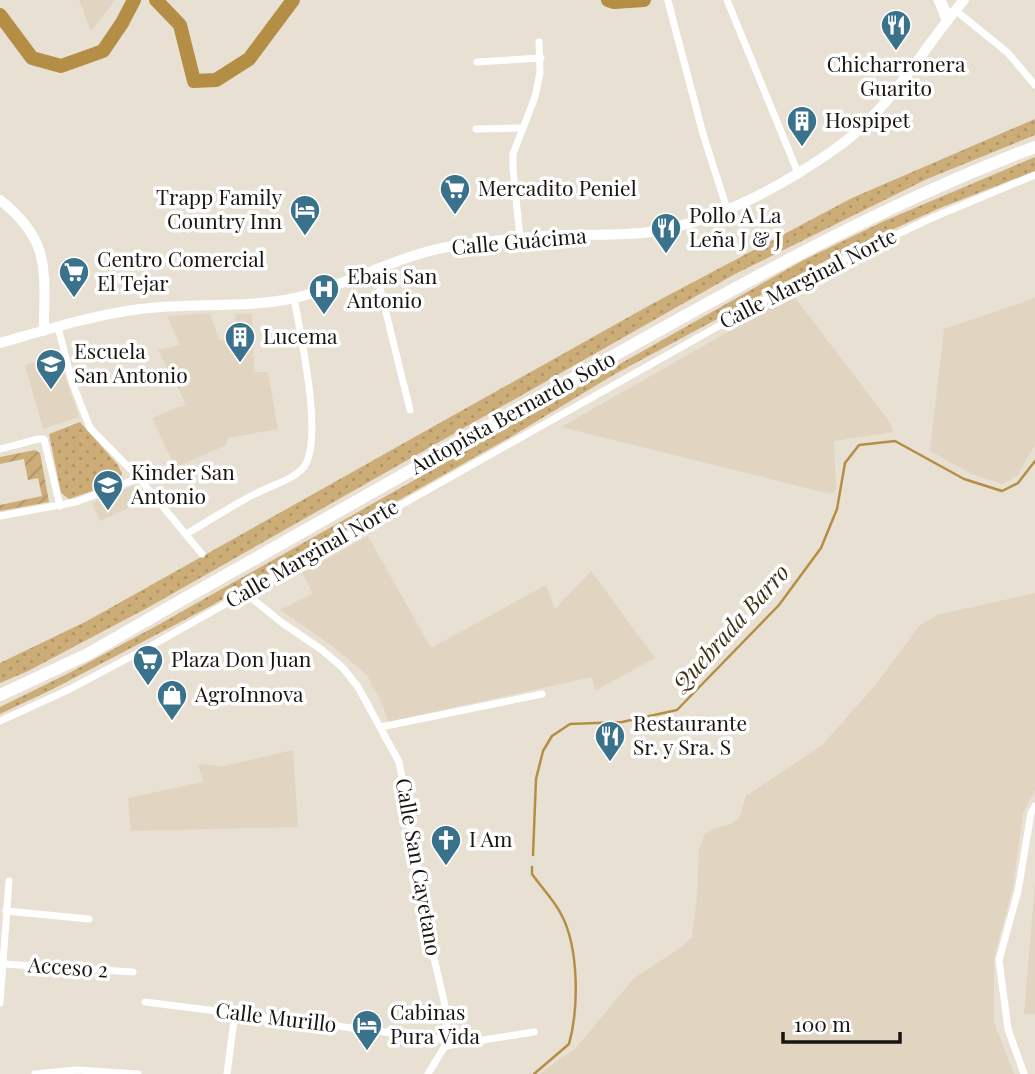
<svg xmlns="http://www.w3.org/2000/svg" width="1035" height="1074" font-family="'Playfair Display',serif">
  <style>
    .built { fill: #e1d5c1 }
    .grass { fill: url(#grass-dots) }
    .garden { fill: url(#garden-furrows) }
    .lines { fill: none; stroke-linecap: round; stroke-linejoin: round }
    .stream { stroke: #b58e46; stroke-width: 2.5 }
    .river { stroke: #b58e46; stroke-width: 14 }
    .street { stroke: #fff; stroke-width: 7 }
    .secondary { stroke: #fff; stroke-width: 10 }
    .highway { stroke: #fff; stroke-width: 12 }
    .labels { text-anchor: middle; stroke-width: 7; stroke-linejoin: round; paint-order: stroke }
    .poi-label { font-size: 21px; fill: #191611; stroke: #fff; text-anchor: start }
    .street-label { font-size: 21px; fill: #191611; stroke: #fff }
    .water-label { font-size: 23px; font-style: italic; fill: #413011; stroke: #fff }
  </style>
  <defs>
    <pattern id="grass-dots" width="8" height="8" patternUnits="userSpaceOnUse" patternTransform="scale(1.75)"><rect width="8" height="8" fill="#ccad78"/><path d="M2 2h.1M6 6h.1" fill="none" stroke="#af9467" stroke-width="1.8" stroke-linecap="round"/></pattern>
    <pattern id="garden-furrows" width="10" height="10" patternUnits="userSpaceOnUse" patternTransform="scale(1.75)"><rect width="10" height="10" fill="#ccad78"/><path d="M-1 1l2-2M0 10L10 0M9 11l2-2" fill="none" stroke="#af9467"/></pattern>
  </defs>
  <rect width="100%" height="100%" fill="#e8e0d3"/>
  <g class="built">
    <polygon points="79,0 115,0 91,31"/>
    <polygon points="793,295 891,424 893,432 834,441 836,489 831,494 561,427"/>
    <polygon points="1035,298 1035,445 1017,476 1002,484 971,474 930,451 944,329"/>
    <polygon points="210,313 219,340 237,338 235,314 252,313 254,372 268,372 278,429 228,438 226,445 170,470 168,465 173,463 152,418 186,404 158,350 180,345 167,316"/>
    <polygon points="58,355 79,417 43,429 25,365"/>
    <polygon points="134,486 139,487 150,498 100,521 92,503"/>
    <polygon points="368,536 431,648 546,585 555,609 591,571 655,658 595,691 592,677 388,722 383,706 367,675 331,645 280,610 313,593 302,573"/>
    <polygon points="1035,593 1035,790 1023,813 1013,887 994,958 994,1022 1014,1074 539,1074 576,1048 634,978 680,948 692,937 697,898 699,849 705,834 716,828 731,824 739,818 746,796 822,745 873,688 919,626 937,615"/>
    <polygon points="293,750 298,827 131,831 128,798 203,782 198,764 224,766"/>
    <polygon points="1035,883 1035,1014 1024,1014"/>
  </g>
  <g class="grass">
    <polygon points="1035,119 1035,135 927,179 735,274 149,607 28,671 0,683 0,663 87,621 650,305 852,198"/>
    <polygon points="1035,157 1035,171 940,208 834,256 615,374 509,438 209,607 53,689 0,714 0,707 69,673 158,625 802,261 884,221"/>
    <polygon points="80,422 118,465 122,474 120,481 69,499 61,493 49,434"/>
  </g>
  <polygon class="garden" points="35,450 40,453 49,502 0,511 0,505 42,496 38,478 28,480 24,459 0,464 0,457"/>
  <g class="lines">
    <g class="stream">
      <polyline points="533,855 536,779 543,751 552,736 570,724 622,722 677,710 779,605 821,548 837,509 845,463 859,445 895,441 964,479 1002,491 1018,483 1035,461"/>
      <path d="M532,867V874C541,887 554,900 561,914C579,947 579,1008 569,1044L534,1074"/>
    </g>
    <g class="river">
      <polyline points="156,0 180,25 194,81 216,80 249,59 293,0"/>
      <polyline points="608,0 614,2 644,0"/>
      <polyline points="0,15 32,58 61,66 103,51 122,23 134,0"/>
    </g>
    <g class="street">
      <polyline points="727,0 798,173"/>
      <polyline points="937,0 946,22"/>
      <polyline points="942,0 950,17"/>
      <polyline points="668,1 703,134 727,209"/>
      <polyline points="955,10 1007,52 1035,85"/>
      <polyline points="477,62 541,58"/>
      <polyline points="476,129 523,128"/>
      <polyline points="520,238 513,169 513,154 535,97 540,73 539,42"/>
      <polyline points="375,268 410,410"/>
      <polyline points="58,327 72,382 90,428 139,478 202,554"/>
      <polyline points="0,449 38,439 44,439 60,506"/>
      <polyline points="0,516 76,502 139,478"/>
      <path d="M186,534C211,520 235,503 261,491C275,484 292,480 303,468C325,442 300,333 294,298"/>
      <polyline points="244,592 281,622 322,650 343,668 358,687 399,762 410,819 424,915 444,1001 448,1034 445,1046 428,1074"/>
      <polyline points="0,721 70,689 149,647 802,279 934,217 1035,175"/>
      <polyline points="381,727 542,694"/>
      <polyline points="6,911 89,919"/>
      <polyline points="3,964 133,972"/>
      <polyline points="145,1002 448,1040"/>
      <polyline points="0,1003 9,881"/>
      <polyline points="445,1046 534,1032"/>
      <polyline points="35,1074 77,1070 138,1074"/>
      <polyline points="227,1074 235,1012"/>
      <polyline points="1024,1074 1008,1029 999,960 1018,891 1031,813 1035,806"/>
    </g>
    <g class="secondary">
      <path d="M0,200C52,241 44,271 44,331"/>
      <path d="M0,343C46,330 93,315 140,309C192,302 244,309 295,298C349,285 397,255 453,246C490,241 527,236 565,235C593,234 622,236 650,232C715,222 781,187 835,149C890,111 921,50 964,0"/>
    </g>
    <path class="highway" d="M0,695L88,654C244,564 401,476 558,387C713,300 868,210 1035,147"/>
  </g>
  <defs>
    <g id="restaurant-pin" transform="scale(1.575)"><path d="M0 17L-7.5 6A9.5 9.5 0 1 1 7.5 6Z" fill="#3a728c" stroke="#fff"/><path d="M-5-6h1v4h1v-4h1v4h1v-4h1v5L-1.5 .5V6h-2V.5L-5-1ZM5-6V6H3V1.5H1.5Q1.5-4 5-6Z" fill="#fff"/></g>
    <g id="building-pin" transform="scale(1.575)"><path d="M0 17L-7.5 6A9.5 9.5 0 1 1 7.5 6Z" fill="#3a728c" stroke="#fff"/><path d="M-4-6H4V6H1V3H-1V6H-4ZM-2.5-4.3h1.7v1.8h-1.7ZM.8-4.3h1.7v1.8H.8ZM-2.5-1h1.7V.8h-1.7ZM.8-1h1.7V.8H.8Z" fill="#fff"/></g>
    <g id="supermarket-pin" transform="scale(1.575)"><path d="M0 17L-7.5 6A9.5 9.5 0 1 1 7.5 6Z" fill="#3a728c" stroke="#fff"/><path d="M-6-5.5h2.5l.6 2H6L4.5 2H-2.5L-4.4-4H-6ZM-1.5 3.2a1.3 1.3 0 1 0 .1 0ZM3 3.2a1.3 1.3 0 1 0 .1 0Z" fill="#fff"/></g>
    <g id="hotel-pin" transform="scale(1.575)"><path d="M0 17L-7.5 6A9.5 9.5 0 1 1 7.5 6Z" fill="#3a728c" stroke="#fff"/><path d="M-6-4.5h1.5V1H6V5H4.5V3h-9V5H-6ZM-4 0a1.8 1.8 0 1 1 3.6 0ZM.5 0V-2.5h3Q6-2.5 6 0Z" fill="#fff"/></g>
    <g id="hospital-pin" transform="scale(1.575)"><path d="M0 17L-7.5 6A9.5 9.5 0 1 1 7.5 6Z" fill="#3a728c" stroke="#fff"/><path d="M-5-5h3v3.5h4V-5h3V5h-3V1.5h-4V5h-3Z" fill="#fff"/></g>
    <g id="school-pin" transform="scale(1.575)"><path d="M0 17L-7.5 6A9.5 9.5 0 1 1 7.5 6Z" fill="#3a728c" stroke="#fff"/><path d="M0-5L7-2L0 1L-7-2ZM-4 1L0 2.5L4 1V4Q0 6-4 4Z" fill="#fff"/></g>
    <g id="shop-pin" transform="scale(1.575)"><path d="M0 17L-7.5 6A9.5 9.5 0 1 1 7.5 6Z" fill="#3a728c" stroke="#fff"/><path d="M-5-2.5h2.3a2.7 3.5 0 0 1 5.4 0H5L5.5 6h-11ZM-1.5-2.5h3a1.5 2.3 0 0 0-3 0Z" fill="#fff"/></g>
    <g id="church-pin" transform="scale(1.575)"><path d="M0 17L-7.5 6A9.5 9.5 0 1 1 7.5 6Z" fill="#3a728c" stroke="#fff"/><path d="M-1.2-6h2.4v3.5h3.3v2.4h-3.3V6h-2.4V-.1h-3.3v-2.4h3.3Z" fill="#fff"/></g>
  </defs>
  <g fill-rule="evenodd">
    <use href="#restaurant-pin" x="896" y="25"/>
    <use href="#building-pin" x="802" y="121"/>
    <use href="#supermarket-pin" x="455" y="189"/>
    <use href="#hotel-pin" x="305" y="210"/>
    <use href="#restaurant-pin" x="666" y="228"/>
    <use href="#supermarket-pin" x="74" y="272"/>
    <use href="#hospital-pin" x="324" y="289"/>
    <use href="#building-pin" x="240" y="337"/>
    <use href="#school-pin" x="51" y="364"/>
    <use href="#school-pin" x="108" y="485"/>
    <use href="#supermarket-pin" x="148" y="660"/>
    <use href="#shop-pin" x="172" y="695"/>
    <use href="#restaurant-pin" x="610" y="736"/>
    <use href="#church-pin" x="446" y="840"/>
    <use href="#hotel-pin" x="367" y="1025"/>
  </g>
  <g class="labels">
    <g class="poi-label">
      <text x="896" y="72" text-anchor="middle">Chicharronera<tspan x="896" dy="24">Guarito</tspan></text>
      <text x="825" y="128">Hospipet</text>
      <text x="478" y="196">Mercadito Peniel</text>
      <text x="282" y="205" text-anchor="end">Trapp Family<tspan x="282" dy="24">Country Inn</tspan></text>
      <text x="689" y="223">Pollo A La<tspan x="689" dy="24">Leña J &amp; J</tspan></text>
      <text x="97" y="267">Centro Comercial<tspan x="97" dy="24">El Tejar</tspan></text>
      <text x="347" y="284">Ebais San<tspan x="347" dy="24">Antonio</tspan></text>
      <text x="263" y="344">Lucema</text>
      <text x="74" y="359">Escuela<tspan x="74" dy="24">San Antonio</tspan></text>
      <text x="131" y="480">Kinder San<tspan x="131" dy="24">Antonio</tspan></text>
      <text x="171" y="667">Plaza Don Juan</text>
      <text x="195" y="702">AgroInnova</text>
      <text x="633" y="731">Restaurante<tspan x="633" dy="24">Sr. y Sra. S</tspan></text>
      <text x="469" y="847">I Am</text>
      <text x="390" y="1020">Cabinas<tspan x="390" dy="24">Pura Vida</tspan></text>
    </g>
    <g class="street-label">
      <text transform="translate(519 242) rotate(-5)" y="7">Calle Guácima</text>
      <text transform="translate(808 279) rotate(-27)" y="7">Calle Marginal Norte</text>
      <text transform="translate(513 413) rotate(-29)" y="7">Autopista Bernardo Soto</text>
      <text transform="translate(312 554) rotate(-30)" y="7">Calle Marginal Norte</text>
      <text transform="translate(418 867) rotate(80)" y="7">Calle San Cayetano</text>
      <text transform="translate(68 968) rotate(4)" y="7">Acceso 2</text>
      <text transform="translate(276 1018) rotate(7)" y="7">Calle Murillo</text>
    </g>
    <g class="water-label">
      <text transform="translate(731 628) rotate(-48)" y="8">Quebrada Barro</text>
    </g>
  </g>
  <path d="M783 1032v10h117v-10" fill="none" stroke="#191611" stroke-width="3.5"/>
  <text x="794" y="1032" font-size="21" fill="#191611" stroke="#ffffff" stroke-width="5" paint-order="stroke">100 m</text>
</svg>
